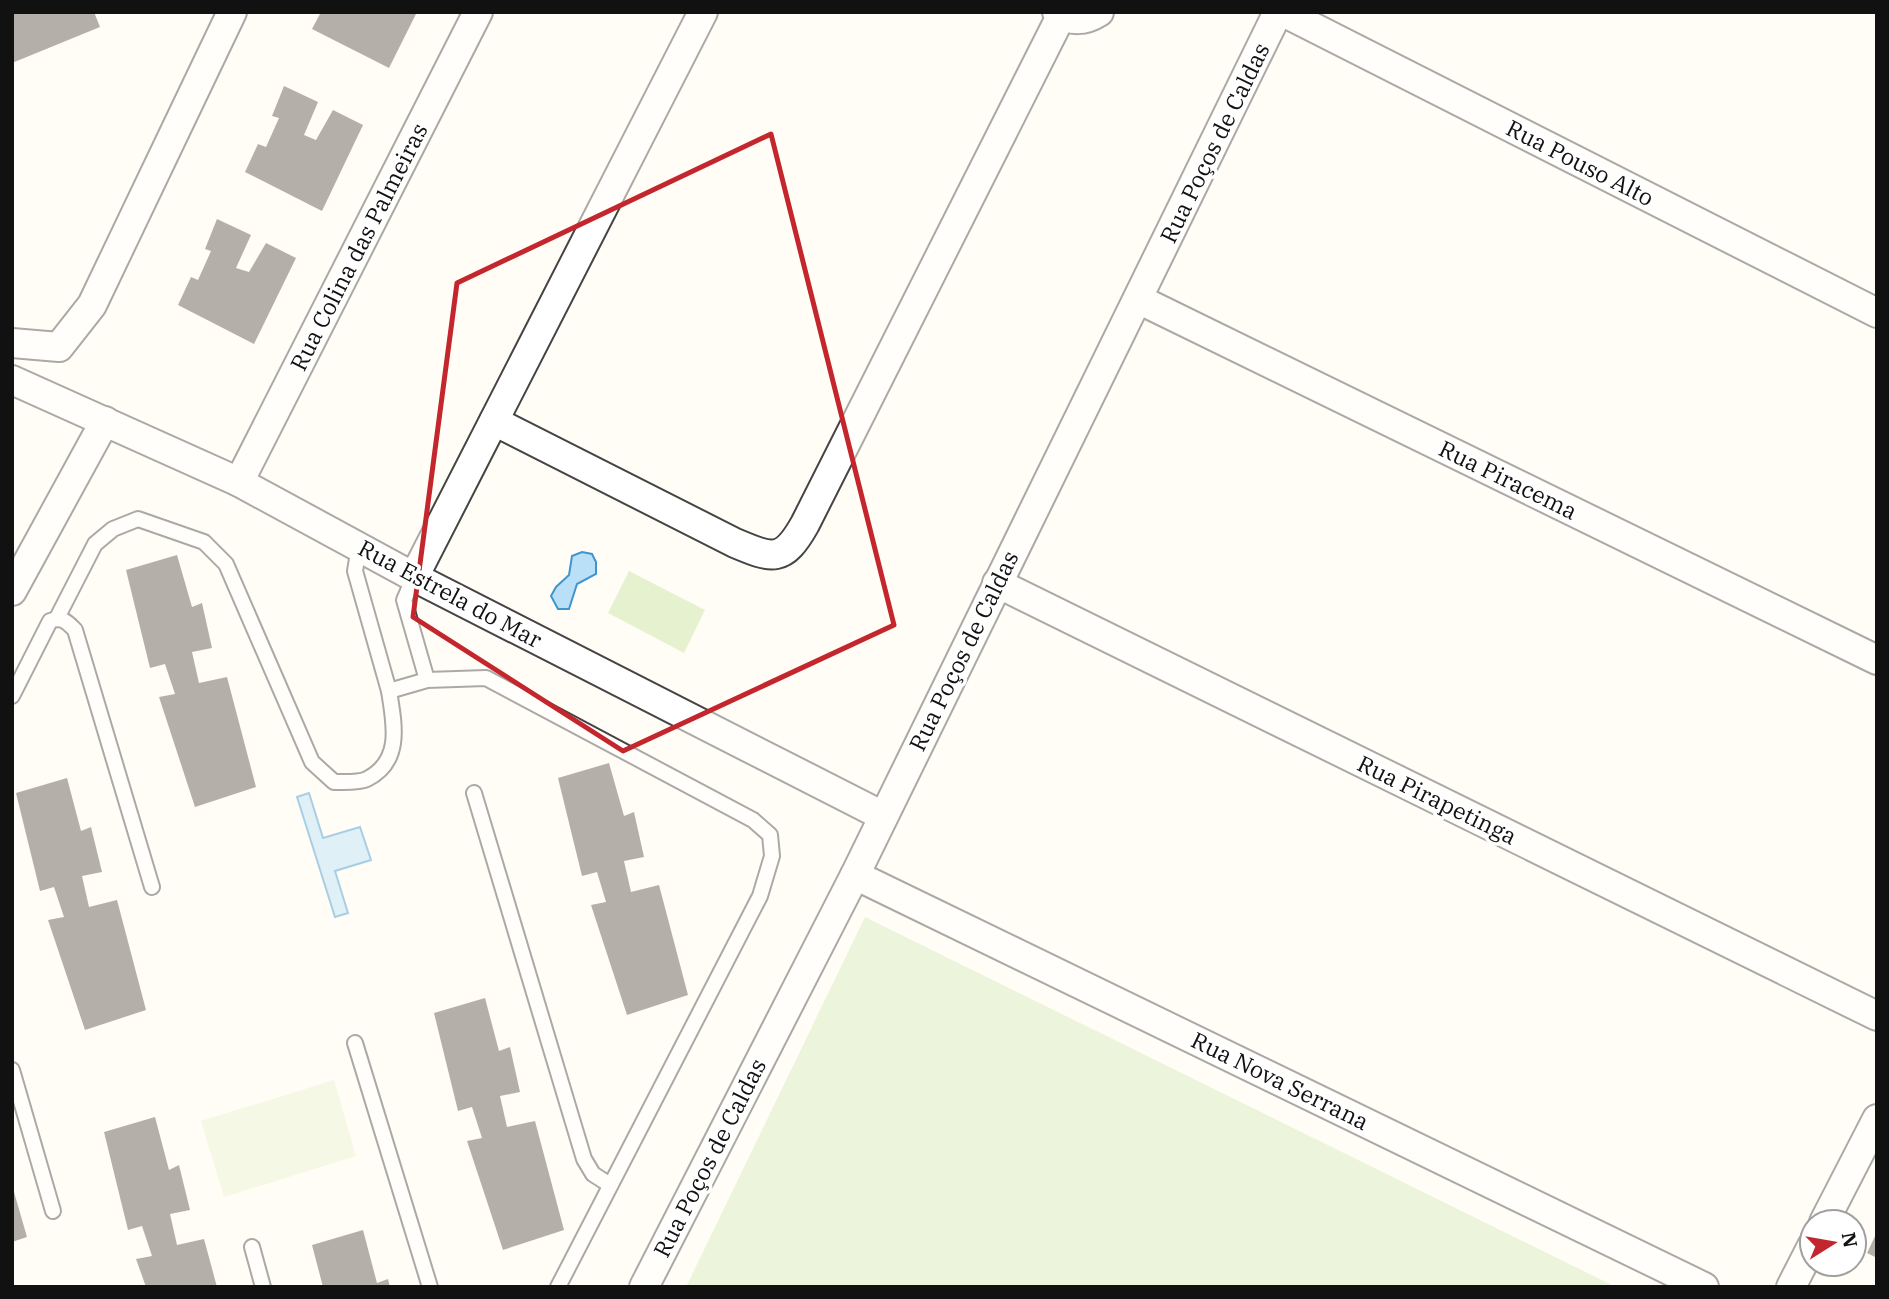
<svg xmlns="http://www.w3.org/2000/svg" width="1889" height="1299" font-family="'IBM Plex Serif',serif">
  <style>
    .green { fill: #d5ebbd }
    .pitch { fill: #e6f2cf }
    .water { fill: #b9e0f7; stroke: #3f96cf; stroke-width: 2 }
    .building { fill: #5a524d }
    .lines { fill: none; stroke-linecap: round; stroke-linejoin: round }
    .lane-casing { stroke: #444; stroke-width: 18 }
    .street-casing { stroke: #444; stroke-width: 32 }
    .lane { stroke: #fff; stroke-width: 14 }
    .street { stroke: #fff; stroke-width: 28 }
    .marked { fill: none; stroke: #c4262e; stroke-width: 5; stroke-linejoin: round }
    .labels { text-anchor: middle; stroke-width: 7; stroke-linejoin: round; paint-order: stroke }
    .street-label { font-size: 23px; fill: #111; stroke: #fff }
  </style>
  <rect width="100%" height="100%" fill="#fffdf5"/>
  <polygon class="green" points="865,917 1616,1287 686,1287"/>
  <g class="pitch">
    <polygon points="629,571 705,610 684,653 608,613"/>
    <polygon points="334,1080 356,1156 224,1197 201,1121"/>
  </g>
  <g class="water">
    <polygon points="582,552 592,554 596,562 596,574 577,584 569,609 558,609 551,596 556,587 569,575 572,556"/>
    <polygon points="309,793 323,838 360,827 371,860 335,871 348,913 335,917 297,797"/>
  </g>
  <g class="building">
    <polygon points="12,12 94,12 100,27 12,63"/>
    <polygon points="321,12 417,12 389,68 312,29"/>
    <polygon points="284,86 318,102 304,135 316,140 333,110 363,125 322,211 245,172 258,144 266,147 279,118 272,116"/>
    <polygon points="217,219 251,235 236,268 249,272 266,243 296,258 254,344 178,305 191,277 198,280 211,251 205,249"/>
    <polygon points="177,555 192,607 202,603 212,648 192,652 199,683 227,677 256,787 195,807 159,697 175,694 165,664 150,668 126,570"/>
    <polygon points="609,763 624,816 634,812 644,857 624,861 631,892 659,885 688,995 627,1015 591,905 606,902 597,872 582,876 558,778"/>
    <polygon points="67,778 81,831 91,827 102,872 82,876 89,907 117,900 146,1010 85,1030 48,920 64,917 54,887 40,891 16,793"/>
    <polygon points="485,998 499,1051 510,1047 520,1092 500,1096 507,1127 535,1121 564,1230 503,1250 467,1141 482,1138 472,1107 458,1111 434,1013"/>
    <polygon points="155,1117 169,1170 179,1165 190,1210 170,1214 177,1245 204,1239 217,1287 146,1287 136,1259 152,1256 142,1226 128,1230 104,1132"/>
    <polygon points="12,1185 27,1237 12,1242"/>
    <polygon points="363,1230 377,1283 388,1279 390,1287 323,1287 312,1245"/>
    <polygon points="1877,1232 1877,1258 1867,1253"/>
  </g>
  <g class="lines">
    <g class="lane-casing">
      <g id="lane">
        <polyline points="359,547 355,571 389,691 427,680 486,678 753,820 770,835 772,856 760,896 558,1287"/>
        <polyline points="414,577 404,600 427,680"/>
        <path d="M57,618L95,544L113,529L138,519L204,542L226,564L312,762L334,782C344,782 359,783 367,779C403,761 394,723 389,691"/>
        <path d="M12,696L50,621C62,616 67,622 75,630L152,887"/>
        <polyline points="474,793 584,1159 593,1174 610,1185"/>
        <polyline points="355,1043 430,1287"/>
        <polyline points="12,1070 53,1211"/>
        <polyline points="252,1247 263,1287"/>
      </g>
    </g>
    <g class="street-casing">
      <g id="street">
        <path d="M1057,12C1071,22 1085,21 1099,12"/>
        <polyline points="1283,12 1877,313"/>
        <polyline points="1138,299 1877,660"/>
        <polyline points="12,343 59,347 92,305 232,12"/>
        <polyline points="12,380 239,482 414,577 883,816"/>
        <path d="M494,421L735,543C773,559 783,563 805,524L1061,16"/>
        <polyline points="239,482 478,12"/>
        <polyline points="414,577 703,12"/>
        <polyline points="997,583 1877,1016"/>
        <polyline points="12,591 105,421"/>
        <polyline points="855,875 1704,1287"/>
        <polyline points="1824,1222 1877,1119"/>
        <polyline points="644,1287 855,875 1278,12"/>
        <polyline points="1791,1287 1812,1246"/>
      </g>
    </g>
    <use href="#lane" class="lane"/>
    <use href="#street" class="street"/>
  </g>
  <path d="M0 0H1889V1299H0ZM771,134L894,625L623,751L413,617L457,283Z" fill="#fffdf5" fill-opacity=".55" fill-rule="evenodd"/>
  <path class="marked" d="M771,134L894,625L623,751L413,617L457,283Z"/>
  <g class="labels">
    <g class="street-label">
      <text transform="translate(1215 143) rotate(-64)" y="8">Rua Poços de Caldas</text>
      <text transform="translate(1580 163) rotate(27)" y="8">Rua Pouso Alto</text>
      <text transform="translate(359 247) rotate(-63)" y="8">Rua Colina das Palmeiras</text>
      <text transform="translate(1508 480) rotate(26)" y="8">Rua Piracema</text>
      <text transform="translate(450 594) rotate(28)" y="8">Rua Estrela do Mar</text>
      <text transform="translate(964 651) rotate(-64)" y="8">Rua Poços de Caldas</text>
      <text transform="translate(1437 800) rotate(26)" y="8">Rua Pirapetinga</text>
      <text transform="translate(1280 1081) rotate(26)" y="8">Rua Nova Serrana</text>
      <text transform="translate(710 1158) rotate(-63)" y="8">Rua Poços de Caldas</text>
    </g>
  </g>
  <rect width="1889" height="1299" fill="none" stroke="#111111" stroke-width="28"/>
  <g transform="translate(1833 1243) rotate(79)"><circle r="33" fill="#ffffff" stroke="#a0a0a0" stroke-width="2"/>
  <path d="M0-5L12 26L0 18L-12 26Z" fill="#c4262e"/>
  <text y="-10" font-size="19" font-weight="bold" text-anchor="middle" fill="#111111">N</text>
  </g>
</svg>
